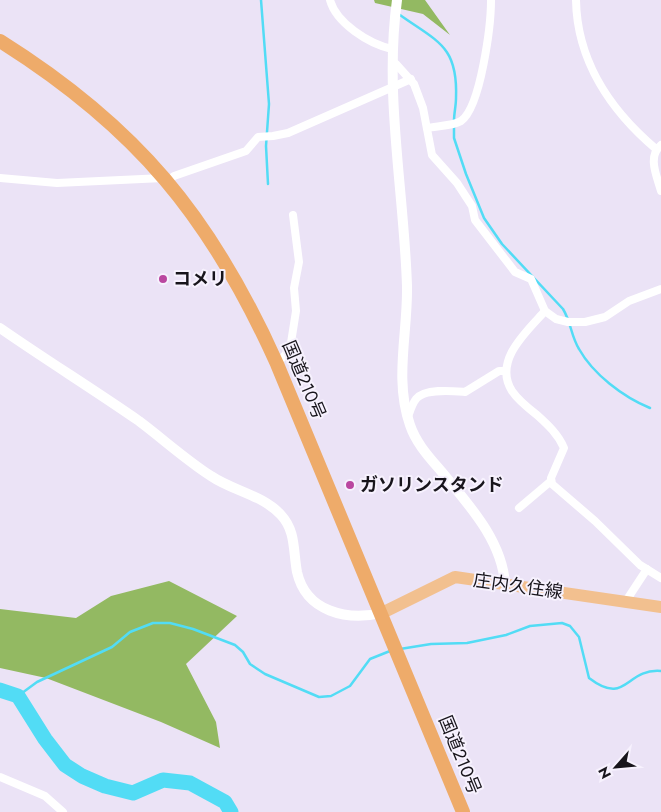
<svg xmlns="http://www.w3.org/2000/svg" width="661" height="812" font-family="Jost,'Noto Sans JP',sans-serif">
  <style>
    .forest { fill: #93b962 }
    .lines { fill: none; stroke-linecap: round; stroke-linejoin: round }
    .stream { stroke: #52dcf5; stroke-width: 2.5 }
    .river { stroke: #52dcf5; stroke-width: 15 }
    .minor { stroke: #fff; stroke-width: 8 }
    .tertiary { stroke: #fff; stroke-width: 10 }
    .primary { stroke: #f2c08f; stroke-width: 12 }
    .trunk { stroke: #eeab6a; stroke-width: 14 }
    .poi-dot { fill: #ba47a0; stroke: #f7f2fe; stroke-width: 2 }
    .labels { text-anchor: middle; stroke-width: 4; stroke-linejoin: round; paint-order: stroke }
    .poi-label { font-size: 18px; font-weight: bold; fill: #18151c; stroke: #f7f2fe; text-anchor: start }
    .street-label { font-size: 18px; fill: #18151c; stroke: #f7f2fe }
  </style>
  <rect width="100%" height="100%" fill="#ebe3f6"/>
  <g class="forest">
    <polygon points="374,0 425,0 450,35 423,14 375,3"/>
    <polygon points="169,581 237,616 186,664 216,722 220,748 161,722 46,678 0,668 0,609 76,618 111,596"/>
  </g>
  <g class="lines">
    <g class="stream">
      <polyline points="261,0 269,104 266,146 268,184"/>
      <path d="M400,15C438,42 458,46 456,98C456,106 454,113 454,121"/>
      <path d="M454,127V138L466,174L484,218L502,244L563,309C571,322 571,336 579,349C593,374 623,397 650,408"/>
      <path d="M400,649L431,644L467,643L506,635L530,626L562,623L570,626L579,637L589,678C627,707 625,668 661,671"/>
      <polyline points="18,696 37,682 112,647 130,632 153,623 170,623 193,629 235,645 243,652 250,664 265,674 319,697 331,696 350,686 370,659 390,651"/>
    </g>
    <polyline class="river" points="0,690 18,696 45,739 65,765 82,776 105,786 133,793 163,780 190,783 225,802 231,812"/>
    <g class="minor">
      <path d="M330,0C336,23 369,44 392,49"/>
      <path d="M576,0C577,61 611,111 656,149"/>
      <polyline points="392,64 396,64 414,84 423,108 432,155 457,183 472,206 475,220 515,272 531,279 545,311 556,319 568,322 585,322 605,317 629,301 661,289"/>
      <path d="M427,128C436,126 453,126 461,121C481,107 491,24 491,0"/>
      <path d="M661,145C647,157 657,176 661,191"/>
      <polyline points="0,178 57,183 163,178"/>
      <polyline points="167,181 174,176 246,151 258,137 273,136 288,133 411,79"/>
      <path d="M545,311C526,332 493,361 512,391C518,400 528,408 537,415C548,425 558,434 564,448L551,478L552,484L595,521L640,565L661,578"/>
      <polyline points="277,364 290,349 296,311 294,288 299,262 293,215"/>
      <path d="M408,417C410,411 412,404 416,399C425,388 453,391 465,392L499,371H504"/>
      <polyline points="519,508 551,481"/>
      <polyline points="626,601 647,569"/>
      <polyline points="0,777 45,796 63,812"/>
    </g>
    <g class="tertiary">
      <path d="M397,0C384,95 404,191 407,286C408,332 394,380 410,425C416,443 429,457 441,471C468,504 502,540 505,584"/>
      <path d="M0,328C46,360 93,389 139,421C163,439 186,460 211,476C233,491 263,495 281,515C296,531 293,551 297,572C306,612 347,621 382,613"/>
    </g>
    <polyline class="primary" points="382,613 455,577 661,607"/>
    <path class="trunk" d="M0,41C137,127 211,217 277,364L463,812"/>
  </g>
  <g class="poi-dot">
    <circle cx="163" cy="279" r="5"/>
    <circle cx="350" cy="485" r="5"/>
  </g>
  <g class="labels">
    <g class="poi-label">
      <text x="173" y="285">コメリ</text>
      <text x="360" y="491">ガソリンスタンド</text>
    </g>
    <g class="street-label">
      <text transform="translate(304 380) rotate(67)" y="6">国道210号</text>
      <text transform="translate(518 586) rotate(8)" y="6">庄内久住線</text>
      <text transform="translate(460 755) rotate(68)" y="6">国道210号</text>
    </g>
  </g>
  <g transform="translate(616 767) rotate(243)" stroke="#f7f2fe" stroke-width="4" paint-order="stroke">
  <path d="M0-4L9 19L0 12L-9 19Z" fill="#18151c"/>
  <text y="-8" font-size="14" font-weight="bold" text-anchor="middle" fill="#18151c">N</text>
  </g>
</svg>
